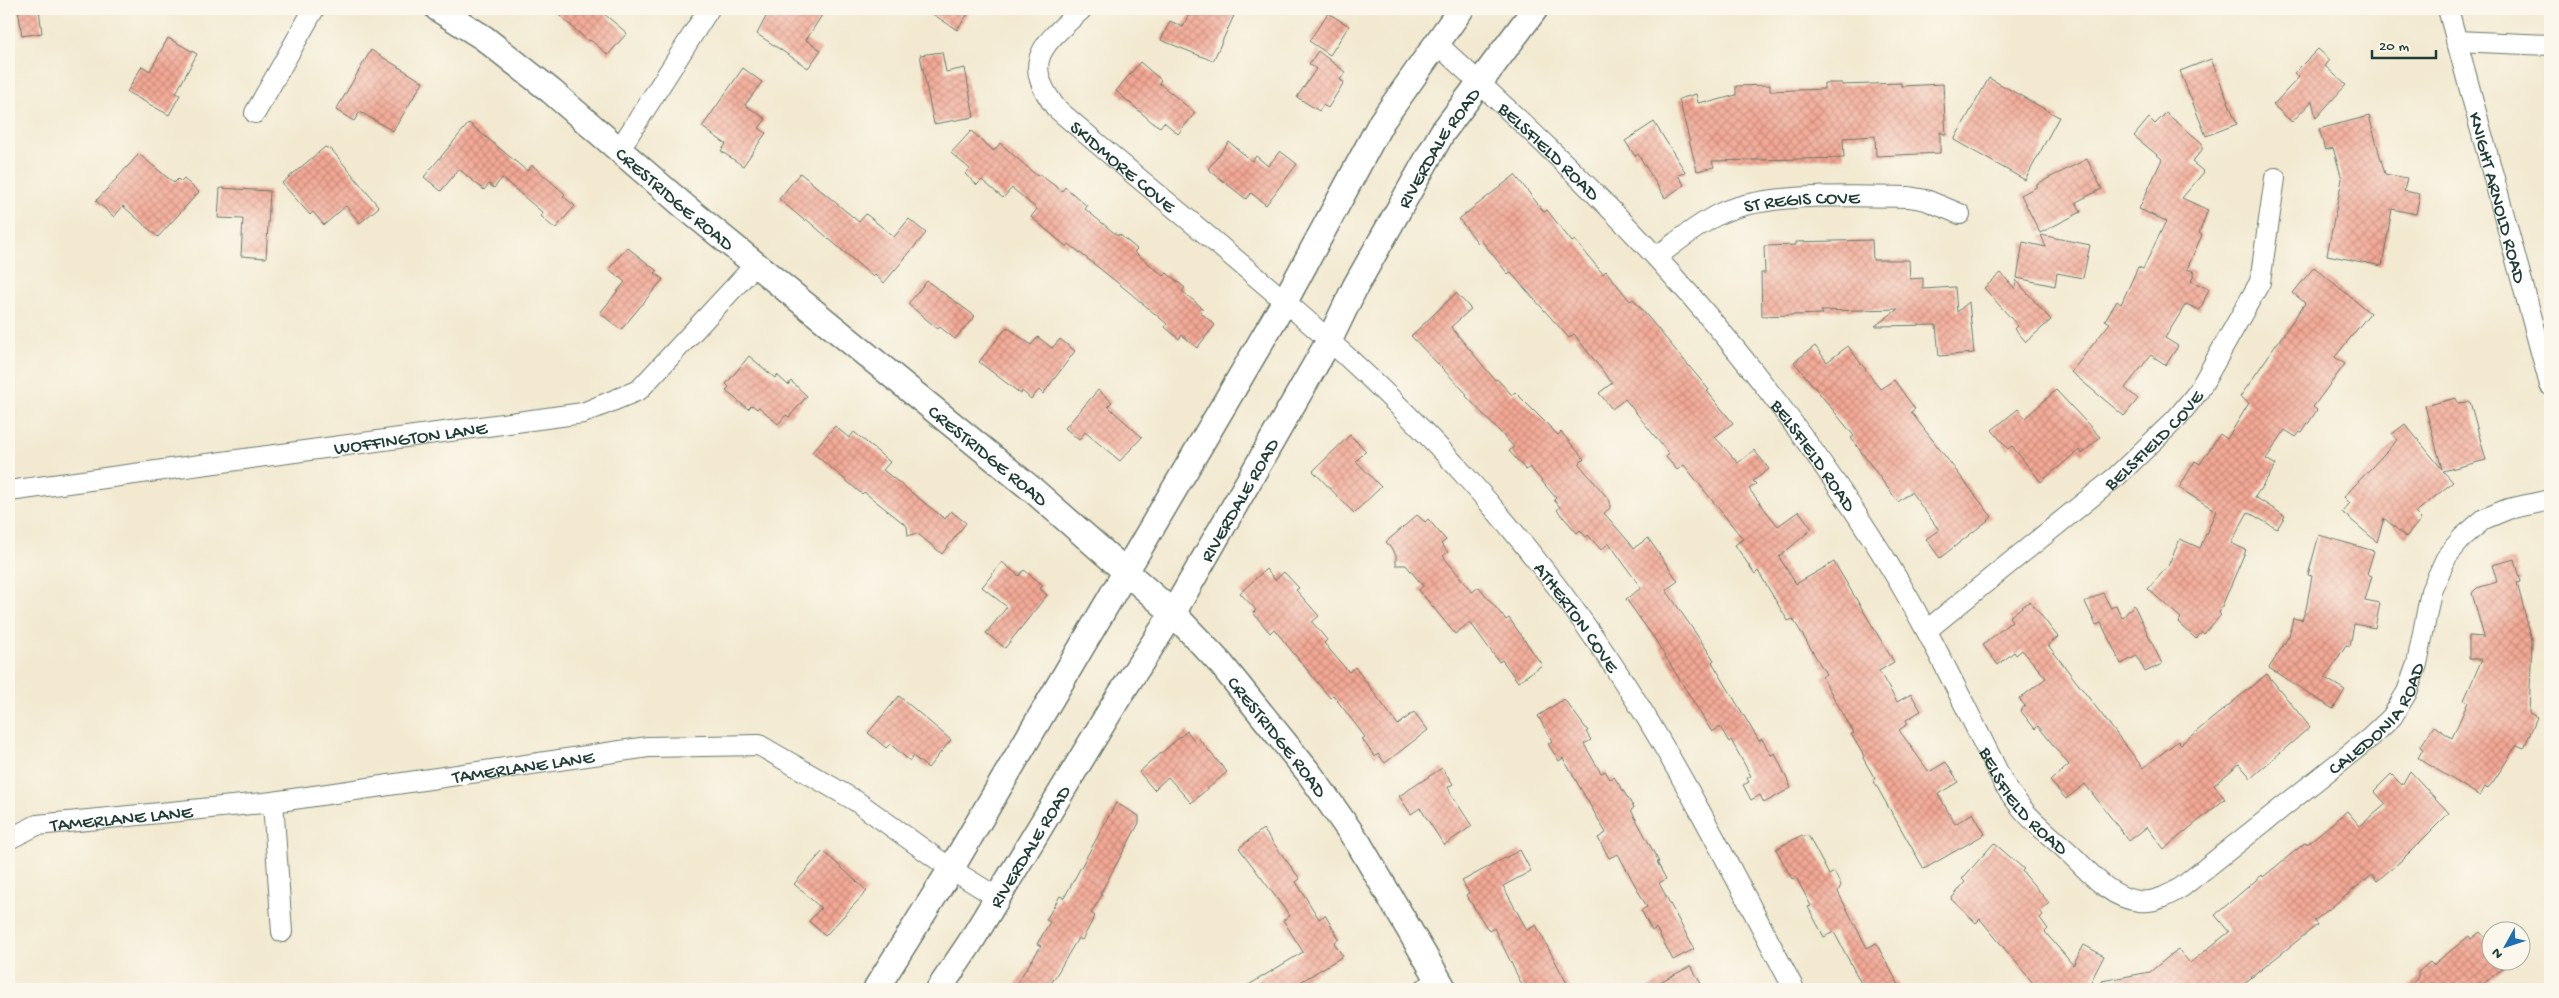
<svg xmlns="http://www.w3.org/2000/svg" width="2559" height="998" font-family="'Gochi Hand',sans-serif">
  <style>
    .building { fill: url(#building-cross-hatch) }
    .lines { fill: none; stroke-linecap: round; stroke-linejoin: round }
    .minor-casing { stroke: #69796b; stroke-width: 22 }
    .tertiary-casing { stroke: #69796b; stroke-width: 28 }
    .minor { stroke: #fff; stroke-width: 20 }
    .tertiary { stroke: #fff; stroke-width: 25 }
    .labels { text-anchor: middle; stroke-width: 5; stroke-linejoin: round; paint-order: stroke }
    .street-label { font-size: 19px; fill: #1f3d34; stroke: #fbf7ec }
  </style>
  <defs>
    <pattern id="building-cross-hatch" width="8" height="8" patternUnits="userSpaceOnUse" patternTransform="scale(1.25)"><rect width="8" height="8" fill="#f4a895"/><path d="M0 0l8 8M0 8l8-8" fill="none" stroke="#c58a7a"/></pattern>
  </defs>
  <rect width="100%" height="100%" fill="#fbf7ec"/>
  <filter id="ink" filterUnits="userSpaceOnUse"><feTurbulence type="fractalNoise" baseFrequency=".02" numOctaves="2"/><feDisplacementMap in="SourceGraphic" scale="10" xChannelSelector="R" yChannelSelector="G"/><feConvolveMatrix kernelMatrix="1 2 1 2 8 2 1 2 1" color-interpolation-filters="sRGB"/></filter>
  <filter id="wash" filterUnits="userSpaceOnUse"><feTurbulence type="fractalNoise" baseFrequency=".0096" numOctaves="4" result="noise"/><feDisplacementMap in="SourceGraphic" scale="20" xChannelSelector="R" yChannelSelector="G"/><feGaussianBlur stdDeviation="1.12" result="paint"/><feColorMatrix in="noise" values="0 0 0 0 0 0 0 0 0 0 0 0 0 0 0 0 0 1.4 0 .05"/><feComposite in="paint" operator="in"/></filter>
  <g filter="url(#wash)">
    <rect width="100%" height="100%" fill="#f2e9d0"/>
    <g id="blocks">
      <g class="building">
        <polygon points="18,9 39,9 42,33 22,36"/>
        <polygon points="552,9 598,9 627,33 608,55 592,41 587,40"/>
        <polygon points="770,9 826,9 806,40 821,50 808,68 757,34"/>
        <polygon points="925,9 971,9 957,30"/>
        <polygon points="1191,9 1237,9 1213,61 1161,40 1170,21 1183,27"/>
        <polygon points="1328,13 1349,26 1330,55 1309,41"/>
        <polygon points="168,38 197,54 176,93 180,95 169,115 127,92 142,66 150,71"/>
        <polygon points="2318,49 2330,60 2325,66 2346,85 2316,118 2312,101 2292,122 2273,105 2299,77 2294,73"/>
        <polygon points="371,50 423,82 393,131 360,112 354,121 336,110"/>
        <polygon points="1318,51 1345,72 1340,80 1344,82 1328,108 1323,105 1319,111 1297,97 1316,69 1309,64"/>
        <polygon points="942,52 946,72 965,68 974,117 934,124 920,55"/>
        <polygon points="2211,59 2237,124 2206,136 2180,71"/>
        <polygon points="1140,62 1161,80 1159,83 1195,113 1178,134 1164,122 1160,127 1152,122 1116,91"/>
        <polygon points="743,68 762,82 745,105 766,119 759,128 766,133 743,166 721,151 726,144 702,127"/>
        <polygon points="1989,78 2059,117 2025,180 1954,140"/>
        <polygon points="1824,83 1842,83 1842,85 1901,83 1901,86 1943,84 1946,135 1940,132 1940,153 1876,156 1875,136 1843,138 1844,158 1712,161 1714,167 1697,171 1679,99 1696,94 1698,103 1707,101 1707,103 1736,95 1736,86 1770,85 1770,91 1824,89"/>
        <polygon points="2166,113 2202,143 2202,150 2192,162 2204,172 2182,198 2208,210 2199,233 2202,235 2187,269 2195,272 2191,281 2209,289 2200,310 2186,304 2165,338 2178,346 2166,365 2151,355 2125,388 2138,399 2124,416 2071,372 2110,323 2105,320 2117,301 2121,304 2138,267 2143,269 2166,221 2139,209 2162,159 2134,136 2149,118 2155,124"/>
        <polygon points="2369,116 2385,174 2407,178 2404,191 2420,194 2416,214 2392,209 2382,266 2327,255 2342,179 2333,148 2325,150 2319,129"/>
        <polygon points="1654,122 1686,173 1678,175 1684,185 1665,198 1638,154 1635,156 1625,141"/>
        <polygon points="469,123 527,171 532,165 565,194 563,196 575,206 555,229 541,216 543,213 502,178 494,188 489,184 484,190 459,169 441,191 424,177"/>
        <polygon points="971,131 994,151 1000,143 1037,176 1039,174 1062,191 1065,187 1087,206 1085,209 1118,236 1119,234 1137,249 1134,252 1164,276 1167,273 1185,288 1182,291 1199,305 1203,309 1200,312 1215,325 1197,348 1182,335 1179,339 1165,327 1167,324 1129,292 1069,244 1067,247 1031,217 1037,209 1012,188 1003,198 982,180 977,185 965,174 970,169 951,153"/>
        <polygon points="1229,142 1252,161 1256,156 1268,166 1280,151 1297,164 1266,205 1251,193 1246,199 1208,169"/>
        <polygon points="325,147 332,150 379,207 360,223 346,206 324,225 313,212 310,215 282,183"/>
        <polygon points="139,154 174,183 178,179 181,182 184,179 199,192 158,237 123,206 114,217 96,201"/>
        <polygon points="2087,159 2102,189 2076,202 2081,212 2040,233 2021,195 2038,186 2035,185"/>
        <polygon points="800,173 859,222 866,214 894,237 909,219 926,233 884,283 875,275 873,277 806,219 805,221 779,199"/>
        <polygon points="1515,175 1544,212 1547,210 1572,242 1575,240 1603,274 1606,271 1630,301 1633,299 1709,390 1707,391 1733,423 1715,437 1738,463 1754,450 1769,469 1753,481 1756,484 1749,489 1778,526 1799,511 1812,529 1779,557 1796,584 1834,562 1894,662 1879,671 1897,702 1911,694 1921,711 1906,720 1908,724 1899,730 1929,772 1946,762 1958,782 1938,794 1955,824 1973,813 1985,834 1924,869 1873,780 1875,779 1863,758 1864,756 1851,734 1854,733 1822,677 1826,674 1793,619 1788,621 1758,571 1755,574 1735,545 1743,539 1684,465 1677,470 1666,457 1669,454 1625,399 1612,409 1599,393 1612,383 1574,334 1569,338 1510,272 1508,274 1481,240 1478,243 1459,219"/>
        <polygon points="220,188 270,191 266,258 241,256 243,219 218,218"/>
        <polygon points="2041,235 2090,245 2083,278 2057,273 2055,286 2017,278 2023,242 2046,247"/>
        <polygon points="1872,240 1873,260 1909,260 1910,279 1923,278 1923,289 1955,287 1957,312 1969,302 1974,353 1939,356 1936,325 1875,326 1898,309 1821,311 1823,314 1762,316 1761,273 1765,273 1764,246 1796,245 1796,242"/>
        <polygon points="627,247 657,271 655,273 663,279 621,330 600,313 625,282 609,269"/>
        <polygon points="2314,267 2370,313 2335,357 2345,364 2313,407 2317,410 2302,433 2300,432 2296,437 2285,430 2266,459 2276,465 2255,497 2285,516 2277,529 2248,512 2231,543 2246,550 2219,613 2221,615 2204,634 2202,632 2196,639 2178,622 2181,618 2148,589 2168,566 2180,539 2200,548 2216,511 2179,488 2195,461 2200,464 2220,434 2227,439 2249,403 2240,397 2305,303 2293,293"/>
        <polygon points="2001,273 2015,289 2016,280 2051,320 2026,342 2015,329 2018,326 1984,288"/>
        <polygon points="927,281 975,316 955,339 940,327 938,329 908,304"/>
        <polygon points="1456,293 1471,309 1451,327 1495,380 1497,379 1512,395 1515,392 1558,435 1561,432 1584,459 1579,464 1610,501 1610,508 1604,513 1634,548 1648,538 1678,581 1666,590 1714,660 1712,662 1759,741 1762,739 1771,755 1775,753 1791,788 1764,803 1760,795 1751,800 1743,785 1749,782 1747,778 1751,776 1731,740 1729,742 1720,727 1712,732 1654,638 1626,599 1641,588 1609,543 1601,550 1588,535 1586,537 1580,530 1577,533 1557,510 1560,507 1554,500 1556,498 1530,467 1526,470 1509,451 1514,447 1466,396 1467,394 1411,336"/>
        <polygon points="1007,327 1031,345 1038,337 1052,348 1060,339 1075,351 1043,394 1039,390 1031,399 1022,391 1021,394 979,362"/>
        <polygon points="1815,346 1827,362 1848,346 1880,389 1894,380 1915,409 1911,412 1992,517 1940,558 1926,539 1939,530 1911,492 1898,502 1851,438 1854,436 1794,362"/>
        <polygon points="749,356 775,378 777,375 788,385 791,381 807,396 789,417 786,415 778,424 759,407 757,409 752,405 748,409 726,391 729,387 726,384"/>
        <polygon points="1098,390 1112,402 1108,406 1115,413 1142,437 1120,461 1085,432 1079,440 1065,428"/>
        <polygon points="2056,390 2100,437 2082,454 2079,450 2041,482 2012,446 2008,449 1992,430 2018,409 2025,418"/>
        <polygon points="2456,398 2458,403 2470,402 2486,460 2443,471 2453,482 2415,513 2421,519 2406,537 2384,518 2377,542 2342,512 2350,503 2344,497 2397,440 2392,434 2405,424 2442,469 2425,406"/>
        <polygon points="835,426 849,438 854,432 890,462 883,470 945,519 951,511 966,523 942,554 917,533 908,536 907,526 864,492 862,494 812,452"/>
        <polygon points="1350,435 1366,451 1356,461 1381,487 1354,513 1313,471"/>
        <polygon points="1417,515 1425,522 1428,519 1446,540 1441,544 1448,552 1443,556 1472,592 1479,587 1506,620 1509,618 1542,665 1518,682 1502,660 1499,662 1470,622 1455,634 1419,590 1423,586 1406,565 1396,565 1396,555 1386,542"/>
        <polygon points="2319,535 2374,551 2367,574 2372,576 2365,600 2380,603 2375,628 2354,624 2350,646 2346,645 2325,678 2345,690 2333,709 2269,668 2289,636 2293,618 2302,620 2306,609 2312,576 2308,575"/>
        <polygon points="2515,559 2521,582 2517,583 2532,640 2529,713 2537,717 2524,748 2517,745 2493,782 2487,789 2485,787 2480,796 2418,758 2423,749 2420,747 2434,726 2452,738 2468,702 2464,700 2482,659 2469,659 2469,636 2484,637 2472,593 2477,588 2497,582 2492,565"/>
        <polygon points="1002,562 1019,576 1024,570 1043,585 1040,589 1047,595 1005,648 986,633 1007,607 982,587"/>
        <polygon points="1266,569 1275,580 1284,572 1299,588 1296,590 1319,616 1312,622 1327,640 1324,643 1346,669 1349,672 1355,667 1398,725 1414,712 1428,730 1385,763 1378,754 1375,757 1362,739 1365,737 1333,695 1330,698 1274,629 1270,633 1253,613 1256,610 1240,593"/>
        <polygon points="2103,593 2111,608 2116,605 2122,618 2134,605 2162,664 2145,672 2137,656 2121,664 2101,623 2096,625 2085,602"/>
        <polygon points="2030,601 2058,637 2048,645 2143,768 2178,741 2181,744 2267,674 2310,727 2251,778 2239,764 2214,785 2225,799 2164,849 2147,827 2129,841 2085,784 2066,799 2050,781 2069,765 2038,726 2035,729 2020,710 2025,706 2019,699 2046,678 2022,650 2016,655 2014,652 1998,665 1983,645 2012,621 2009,617"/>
        <polygon points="899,696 951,740 928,768 913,756 910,761 890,744 886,748 868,733"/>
        <polygon points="1564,699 1588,731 1586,732 1591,740 1584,744 1601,773 1605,771 1610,779 1614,777 1624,792 1634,808 1631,810 1659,862 1657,862 1666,879 1659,883 1694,949 1673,960 1656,928 1652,931 1641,910 1647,907 1618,854 1609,858 1598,838 1606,833 1590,805 1563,758 1559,761 1548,744 1552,741 1538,716"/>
        <polygon points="1187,731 1194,740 1197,737 1227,772 1191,803 1168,777 1154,790 1139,772"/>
        <polygon points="1442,768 1453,784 1448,787 1451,794 1472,826 1444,845 1420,808 1411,814 1399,796"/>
        <polygon points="2410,771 2449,813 2402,860 2377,881 2372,875 2314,921 2317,925 2237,989 2103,989 2102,981 2150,972 2178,949 2190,963 2229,932 2215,915 2262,875 2263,877 2306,842 2307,844 2347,811 2360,826 2386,804 2374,791 2391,774 2402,785"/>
        <polygon points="1116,803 1139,816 1139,823 1100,894 1102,895 1091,913 1095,916 1082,940 1078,938 1048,989 1013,989 1041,946 1037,944 1050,922 1046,920 1060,896 1064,898"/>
        <polygon points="1263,829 1300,879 1296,882 1319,919 1325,915 1339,939 1334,943 1343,956 1289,989 1242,989 1303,952 1283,920 1290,916 1239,848"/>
        <polygon points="1802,835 1803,837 1808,835 1829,875 1834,872 1841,885 1838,892 1867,948 1876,943 1901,989 1864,989 1834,932 1824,937 1808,907 1811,906 1796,877 1792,879 1776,849"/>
        <polygon points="1994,843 2024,869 2022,871 2049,903 2040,911 2043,915 2040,918 2048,929 2045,932 2073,965 2084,945 2104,956 2087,989 2038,989 1980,919 1976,923 1951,899 1965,882 1962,879"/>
        <polygon points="1520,850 1531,871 1503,886 1527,930 1536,925 1570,989 1524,989 1494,928 1489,931 1466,895 1469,893 1462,881"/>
        <polygon points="823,851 867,891 825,936 809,921 821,908 794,884"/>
        <polygon points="2480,932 2492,946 2492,960 2513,960 2477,989 2406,989 2418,979 2418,972 2430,962 2433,965 2469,936 2471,939"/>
        <polygon points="1691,966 1704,989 1646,989"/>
      </g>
    </g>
  </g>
  <g filter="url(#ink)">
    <use href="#blocks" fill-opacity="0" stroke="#69796b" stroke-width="1"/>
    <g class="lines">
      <g class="minor-casing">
        <g id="minor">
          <path id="s1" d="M1082,9C1045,44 1019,59 1056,108C1195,229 1345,340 1468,479C1531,549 1590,627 1640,707C1696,798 1744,895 1794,989"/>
          <path id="s2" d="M2448,9L2550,385"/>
          <polyline points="2456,41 2550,45"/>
          <path id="s3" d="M1435,42C1511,112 1586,181 1656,257C1736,344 1808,438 1872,538C1923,616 1962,701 2004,784C2024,815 2038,825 2065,849C2087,868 2107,898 2139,901C2155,903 2169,895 2182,887L2371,737L2392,717L2407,692L2417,664L2431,591L2447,556L2463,537L2484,519L2508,509L2550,500"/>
          <polyline points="255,113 314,9"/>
          <polyline points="619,150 709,9"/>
          <path id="s4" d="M1656,257C1677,242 1697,225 1719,214C1763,192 1859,196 1909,197L1926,200L1960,214"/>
          <path id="s5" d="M9,491L583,413L639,390L755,265"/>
          <path id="s6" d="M1927,630L2117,476L2176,419L2198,392L2260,282L2275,178"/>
          <polyline points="273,802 282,932"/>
          <path id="s7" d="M9,839L37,825L273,802L648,747L759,745L856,801L951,869L998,898"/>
          <polyline points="1424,989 1439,981"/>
        </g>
      </g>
      <g class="tertiary-casing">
        <g id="tertiary">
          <path id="s8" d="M438,9L484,38L551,91L684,206L1034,491L1173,613L1221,664L1309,773L1359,844L1444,989"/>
          <polyline points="877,987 951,869 1285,301 1382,121 1461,9"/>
          <path id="s9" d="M939,989L970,943L1118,698L1173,613L1329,341L1355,287L1442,133L1535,9"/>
        </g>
      </g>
      <use href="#minor" class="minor"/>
      <use href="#tertiary" class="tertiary"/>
    </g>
  </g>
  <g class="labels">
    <g class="street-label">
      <text dy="7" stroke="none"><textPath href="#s9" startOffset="979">RIVERDALE ROAD</textPath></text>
      <text dy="7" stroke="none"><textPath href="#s3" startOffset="158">BELSFIELD ROAD</textPath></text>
      <text dy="7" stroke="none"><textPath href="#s1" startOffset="209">SKIDMORE COVE</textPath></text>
      <text dy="7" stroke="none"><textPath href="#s8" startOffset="304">CRESTRIDGE ROAD</textPath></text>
      <text dy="7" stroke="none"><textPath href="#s2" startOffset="195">KNIGHT ARNOLD ROAD</textPath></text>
      <text dy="7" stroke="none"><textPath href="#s4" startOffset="161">ST REGIS COVE</textPath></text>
      <text dy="7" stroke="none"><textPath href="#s5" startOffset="405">WOFFINGTON LANE</textPath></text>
      <text dy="7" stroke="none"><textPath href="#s6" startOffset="296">BELSFIELD COVE</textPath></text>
      <text dy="7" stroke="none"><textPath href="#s8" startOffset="709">CRESTRIDGE ROAD</textPath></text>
      <text dy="7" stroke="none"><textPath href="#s3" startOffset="562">BELSFIELD ROAD</textPath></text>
      <text dy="7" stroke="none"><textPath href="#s9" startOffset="574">RIVERDALE ROAD</textPath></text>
      <text dy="7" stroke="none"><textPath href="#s1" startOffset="851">ATHERTON COVE</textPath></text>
      <text dy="7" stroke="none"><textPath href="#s3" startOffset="1430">CALEDONIA ROAD</textPath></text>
      <text dy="7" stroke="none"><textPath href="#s8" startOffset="1114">CRESTRIDGE ROAD</textPath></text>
      <text dy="7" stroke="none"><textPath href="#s7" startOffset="521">TAMERLANE LANE</textPath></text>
      <text dy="7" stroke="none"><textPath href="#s3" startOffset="968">BELSFIELD ROAD</textPath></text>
      <text dy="7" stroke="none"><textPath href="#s7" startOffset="116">TAMERLANE LANE</textPath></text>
      <text dy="7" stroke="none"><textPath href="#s9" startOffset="169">RIVERDALE ROAD</textPath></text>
    </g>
  </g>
  <rect width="2559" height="998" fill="none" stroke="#fbf7ec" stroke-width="30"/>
  <g transform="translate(2506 946) rotate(230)"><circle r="24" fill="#fbf7ec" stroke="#a3ada2"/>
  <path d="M0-4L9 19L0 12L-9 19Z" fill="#1f6fb2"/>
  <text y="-8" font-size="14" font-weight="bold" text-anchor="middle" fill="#1f3d34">N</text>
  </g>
  <path d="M2372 50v8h64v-8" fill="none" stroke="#1f3d34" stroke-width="2.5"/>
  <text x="2379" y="50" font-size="15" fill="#1f3d34" stroke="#fbf7ec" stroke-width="4" paint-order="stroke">20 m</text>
</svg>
